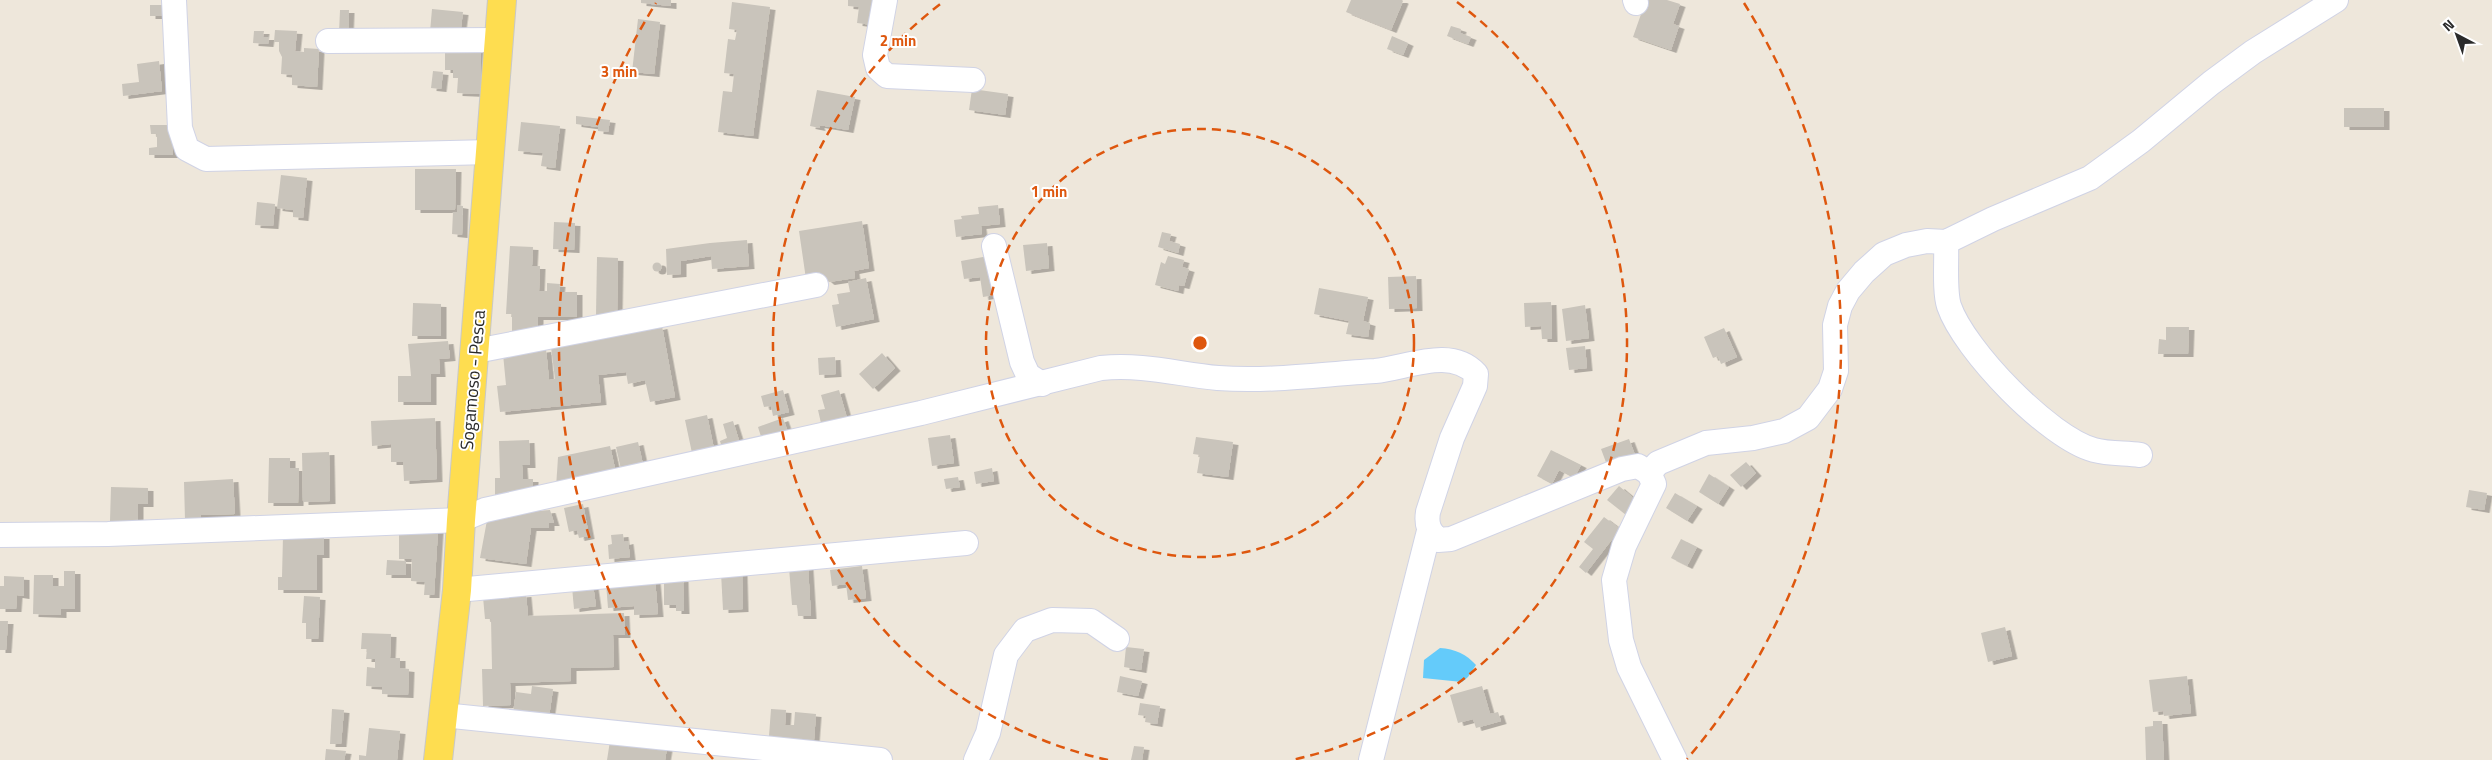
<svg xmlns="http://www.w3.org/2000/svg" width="2492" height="760" font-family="'Titillium Web',sans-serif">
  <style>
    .water { fill: #64cbfa }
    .building { fill: #c9c4bb; filter: url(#shadow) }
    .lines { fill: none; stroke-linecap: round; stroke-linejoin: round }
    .minor-casing { stroke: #d0d3e5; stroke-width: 26 }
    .major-casing { stroke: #c8c8c8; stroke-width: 30 }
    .minor { stroke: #fff; stroke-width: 24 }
    .major { stroke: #fedd50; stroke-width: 28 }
    .ring { fill: none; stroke: #de570e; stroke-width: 2.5; stroke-dasharray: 9 6 }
    .labels { text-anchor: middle; stroke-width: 4; stroke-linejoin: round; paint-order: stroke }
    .street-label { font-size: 18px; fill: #2a2a2a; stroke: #fff }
    .centre { fill: #de570e; stroke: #fff; stroke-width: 2.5 }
    .ring-label { font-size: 15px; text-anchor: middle; font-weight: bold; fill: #de570e; stroke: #fff; stroke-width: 4; stroke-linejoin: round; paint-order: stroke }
  </style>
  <defs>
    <filter id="shadow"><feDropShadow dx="5.5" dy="3" stdDeviation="0" flood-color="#0004"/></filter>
  </defs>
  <rect width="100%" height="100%" fill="#eee7db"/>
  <path class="water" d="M1440,648C1455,649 1466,654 1476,665L1468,677L1462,682L1423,678L1424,660Z"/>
  <g class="building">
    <polygon points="641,0 671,0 671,6 641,3"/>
    <polygon points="848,0 876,0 873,25 857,23 859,7 848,6"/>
    <polygon points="1351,0 1402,0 1403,1 1391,30 1346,12"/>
    <polygon points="1646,0 1667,0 1680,4 1673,24 1679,26 1671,50 1633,37"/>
    <polygon points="732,2 770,7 753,136 718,132 723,91 732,92 734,74 724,73 728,39 735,40 737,30 729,29"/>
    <rect x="150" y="5" width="17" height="11"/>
    <polygon points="432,9 463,12 460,35 430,32"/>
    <polygon points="340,10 349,10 348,34 339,33"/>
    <polygon points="638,19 660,22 654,74 632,72"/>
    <polygon points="1451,26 1461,29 1460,33 1471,37 1468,44 1447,36"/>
    <polygon points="275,30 297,31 295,51 304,52 304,48 319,49 317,87 292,85 292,75 281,74 282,57 279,51 279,42 274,42"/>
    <polygon points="254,31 264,31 263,37 269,37 268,44 253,43"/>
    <polygon points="1392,36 1408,43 1403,55 1387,49"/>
    <polygon points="445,49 481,50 480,94 457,93 458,78 453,78 453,70 445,70"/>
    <polygon points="159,61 162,91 123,96 122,84 139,82 137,64"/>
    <polygon points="433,71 443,72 441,89 431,88"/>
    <polygon points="972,89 1008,94 1005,115 969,110"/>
    <polygon points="817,90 855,97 848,130 819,125 820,128 810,126"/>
    <rect x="2344" y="108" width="40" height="19"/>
    <polygon points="576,116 610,120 608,132 598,131 598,127 576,124"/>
    <polygon points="521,122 560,126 555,168 541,166 543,153 518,151"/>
    <polygon points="150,125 172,125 173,155 149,155 149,148 157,147 157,134 151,134"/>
    <polygon points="415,169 456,169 455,210 415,210"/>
    <polygon points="281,175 307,178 303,218 293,217 293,210 277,208"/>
    <polygon points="257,202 275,204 273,226 255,225"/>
    <polygon points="457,205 463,206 462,235 452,234 453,212 457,212"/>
    <polygon points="998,205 1000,224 981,226 982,234 956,237 954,220 962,219 961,216 979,214 978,207"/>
    <polygon points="862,221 869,268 854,271 855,278 829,282 823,277 806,279 799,231"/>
    <polygon points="554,222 575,223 574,250 553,249"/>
    <polygon points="1162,232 1171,234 1169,241 1180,244 1178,253 1158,247"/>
    <polygon points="747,240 749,266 712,269 711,256 681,261 681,274 667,275 666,249 710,243"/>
    <polygon points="1047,243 1049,268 1026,271 1023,245"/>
    <polygon points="510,246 533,247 532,266 540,266 539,291 547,291 547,283 560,284 559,292 577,292 577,317 538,317 538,336 512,335 512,314 506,314"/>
    <polygon points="994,255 1001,294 983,297 980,277 964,279 961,261"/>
    <polygon points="1168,256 1184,260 1182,267 1189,269 1184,286 1179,285 1178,291 1155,285 1161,262 1165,264"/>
    <polygon points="597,257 618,258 617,315 596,315"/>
    <circle cx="657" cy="267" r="4.5"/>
    <polygon points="1416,276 1417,308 1389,309 1388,277"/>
    <polygon points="866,278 874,319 836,327 832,305 839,304 837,294 850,292 848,282"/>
    <polygon points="1319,288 1368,297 1363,321 1370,323 1368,337 1346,334 1349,321 1314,314"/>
    <polygon points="1551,302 1552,339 1542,339 1541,326 1525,327 1524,303"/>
    <polygon points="413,303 441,304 441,336 412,336"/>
    <polygon points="1585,305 1589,338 1566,341 1562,309"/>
    <polygon points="662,326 675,397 650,402 645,380 628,384 626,372 598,375 601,402 500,412 497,386 506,385 503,354 546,349 549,380 555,379 551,347 583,343"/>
    <polygon points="2166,327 2189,327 2188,354 2158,354 2159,339 2166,340"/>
    <polygon points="1724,328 1737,357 1721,364 1718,356 1713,358 1704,337"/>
    <polygon points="448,341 450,358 439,359 440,374 431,374 431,402 398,402 398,376 411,376 408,344"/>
    <polygon points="1585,346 1587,368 1569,370 1566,348"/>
    <polygon points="882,353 895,368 873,389 859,374"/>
    <polygon points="835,357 836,374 819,375 818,358"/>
    <polygon points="783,390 789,412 773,416 771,406 764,407 761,396"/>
    <polygon points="839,390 849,425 823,432 818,410 825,409 821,395"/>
    <polygon points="707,415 714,449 692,453 685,420"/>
    <polygon points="435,418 437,479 404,481 403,462 391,462 391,444 372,446 371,421"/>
    <polygon points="783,418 790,438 764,446 758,427"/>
    <polygon points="733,421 742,450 724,455 720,441 727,438 723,424"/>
    <polygon points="950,435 954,463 932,466 928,438"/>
    <polygon points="1196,437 1233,442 1228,477 1197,473 1200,455 1193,454"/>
    <polygon points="1629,439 1635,455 1607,465 1601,449"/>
    <polygon points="529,440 530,465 522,465 523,479 533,479 533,495 495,497 495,478 500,478 499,441"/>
    <polygon points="638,442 644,469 622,474 616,447"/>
    <polygon points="610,446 616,473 556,488 558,457"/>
    <polygon points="1551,450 1581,465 1574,478 1559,470 1552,484 1537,476"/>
    <polygon points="329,452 330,501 303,502 302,453"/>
    <polygon points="269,458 290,458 290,468 299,468 298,503 268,503"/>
    <polygon points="1746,462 1756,473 1741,487 1730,475"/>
    <polygon points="992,468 994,481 976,484 974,472"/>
    <polygon points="1709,474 1729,487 1718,504 1699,492"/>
    <polygon points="958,477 960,487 946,489 944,479"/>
    <polygon points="233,479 235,514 201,515 201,519 185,520 184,482"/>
    <polygon points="1619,486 1638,502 1626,515 1607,500"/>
    <polygon points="111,487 148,488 148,504 138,504 138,521 110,521"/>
    <polygon points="2469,490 2487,493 2484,510 2466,507"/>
    <polygon points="1675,493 1697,506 1687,521 1666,508"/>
    <polygon points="583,504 589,536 579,538 577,530 569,532 564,508"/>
    <polygon points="550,510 554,523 549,523 549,528 531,528 526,564 480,558 488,515"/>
    <polygon points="1604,517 1620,529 1586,573 1579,567 1593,549 1584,542"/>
    <polygon points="399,529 438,530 434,595 424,595 425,582 411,581 412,559 399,559"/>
    <polygon points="623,534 624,542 628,541 630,557 609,559 608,545 612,544 611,535"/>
    <polygon points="283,536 324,536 324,555 317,555 317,590 278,590 278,577 282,577"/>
    <polygon points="1681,539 1697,547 1687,566 1671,558"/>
    <polygon points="387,560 406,561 406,575 386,575"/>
    <polygon points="862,566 866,598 848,600 846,584 832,586 830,570"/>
    <polygon points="808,567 811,616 798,616 797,605 792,605 789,568"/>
    <polygon points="64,571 75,571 75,609 61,609 61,615 33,614 34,575 53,575 53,586 64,586"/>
    <polygon points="742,572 743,609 723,610 721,573"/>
    <polygon points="4,576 24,577 24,596 17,595 16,609 0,609 0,586 4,586"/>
    <polygon points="655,579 658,614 634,615 634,606 608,608 606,583"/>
    <polygon points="683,579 684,611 676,611 676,605 664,605 664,580"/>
    <polygon points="593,585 596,606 574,609 572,587"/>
    <polygon points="526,594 528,616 624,613 625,635 613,635 614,667 571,668 571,681 510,683 511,705 483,706 482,669 492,669 491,619 485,619 483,597"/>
    <polygon points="304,596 320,597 318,639 306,639 306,623 302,623"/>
    <polygon points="0,621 8,621 6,650 0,650"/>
    <polygon points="2005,627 2012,656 1988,662 1981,633"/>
    <polygon points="362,633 391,634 390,658 400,658 400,668 409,669 408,695 382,694 382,687 366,686 367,667 375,668 375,659 366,659 367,649 361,649"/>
    <polygon points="1126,647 1144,649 1141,670 1124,667"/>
    <polygon points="1120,676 1142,681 1138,696 1117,692"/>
    <polygon points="2187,676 2191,713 2164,716 2163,711 2153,712 2149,680"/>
    <polygon points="532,686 553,689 549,717 513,713 516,692 531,694"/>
    <polygon points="1482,686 1490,714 1498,712 1501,721 1476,728 1473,719 1458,723 1450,695"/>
    <polygon points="1140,703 1160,706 1157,724 1145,722 1146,716 1138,715"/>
    <polygon points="332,709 344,710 341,744 330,744"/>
    <polygon points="771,709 786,710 785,725 794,725 795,712 816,714 814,740 769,736"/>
    <polygon points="2153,721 2162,721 2164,760 2146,760 2145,727 2153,726"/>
    <polygon points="369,728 400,731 397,760 359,760 359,755 366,756"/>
    <polygon points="610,741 667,748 665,760 607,760"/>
    <polygon points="1134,746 1144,747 1142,760 1131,760"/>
    <polygon points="326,749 346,751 344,760 325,760"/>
  </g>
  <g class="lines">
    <g class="minor-casing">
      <g id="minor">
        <polyline points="174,0 180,128 187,149 206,159 491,152"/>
        <polyline points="885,0 875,55 878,68 887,76 973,80"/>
        <polyline points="1635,0 1636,3"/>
        <polyline points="328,41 499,40"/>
        <path d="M1946,242C1947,260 1944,290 1949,306C1964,350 2049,438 2094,450C2109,454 2125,453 2140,455"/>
        <polyline points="994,246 1022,362 1028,375 1042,384"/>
        <polyline points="476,351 816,285"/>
        <polyline points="1649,473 1658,463 1706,443 1753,438 1784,431 1808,418 1830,389 1836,371 1835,325 1840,306 1848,291 1864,272 1884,254 1906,245 1927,241 1946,242 1993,219 2090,178 2141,141 2211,83 2253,52 2336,0"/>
        <path d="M0,535L108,534L461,520L485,510L921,413L1101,368C1143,364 1177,374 1218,378C1270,382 1323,374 1375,371C1407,368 1451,346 1476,374L1475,386L1452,438L1428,512C1426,525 1429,531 1438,540L1451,539L1622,469L1638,466L1649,473L1654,484L1624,546L1614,580L1621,640L1629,667L1675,760"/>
        <polyline points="457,590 966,543"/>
        <polyline points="443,715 880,760"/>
        <polyline points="976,760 988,733 1006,655 1025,630 1052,620 1091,621 1117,639"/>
        <polyline points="1371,760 1429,531"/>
      </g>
    </g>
    <g class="major-casing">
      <polyline id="major" points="438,760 457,590 461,520 502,0"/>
    </g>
    <use href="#minor" class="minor"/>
    <use href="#major" class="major"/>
  </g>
  <g class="ring">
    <circle cx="1200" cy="343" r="214"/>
    <path d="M1108 760A427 427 0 0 1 943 2M1457 2A427 427 0 0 1 1292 760"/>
    <path d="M713 759A641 641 0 0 1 656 3M1744 3A641 641 0 0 1 1687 759"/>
  </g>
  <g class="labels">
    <g class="street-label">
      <text transform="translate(473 380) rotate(-85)" y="6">Sogamoso - Pesca</text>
    </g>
  </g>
  <circle cx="1200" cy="343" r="8" class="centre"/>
  <g class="ring-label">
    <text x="898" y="46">2 min</text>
    <text x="619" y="77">3 min</text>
    <text x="1049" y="197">1 min</text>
  </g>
  <g transform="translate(2457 35) rotate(319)" stroke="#ffffff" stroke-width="4" paint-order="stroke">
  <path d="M0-4L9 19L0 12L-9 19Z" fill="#2a2a2a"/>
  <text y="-8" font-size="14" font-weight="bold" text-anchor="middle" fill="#2a2a2a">N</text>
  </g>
</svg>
